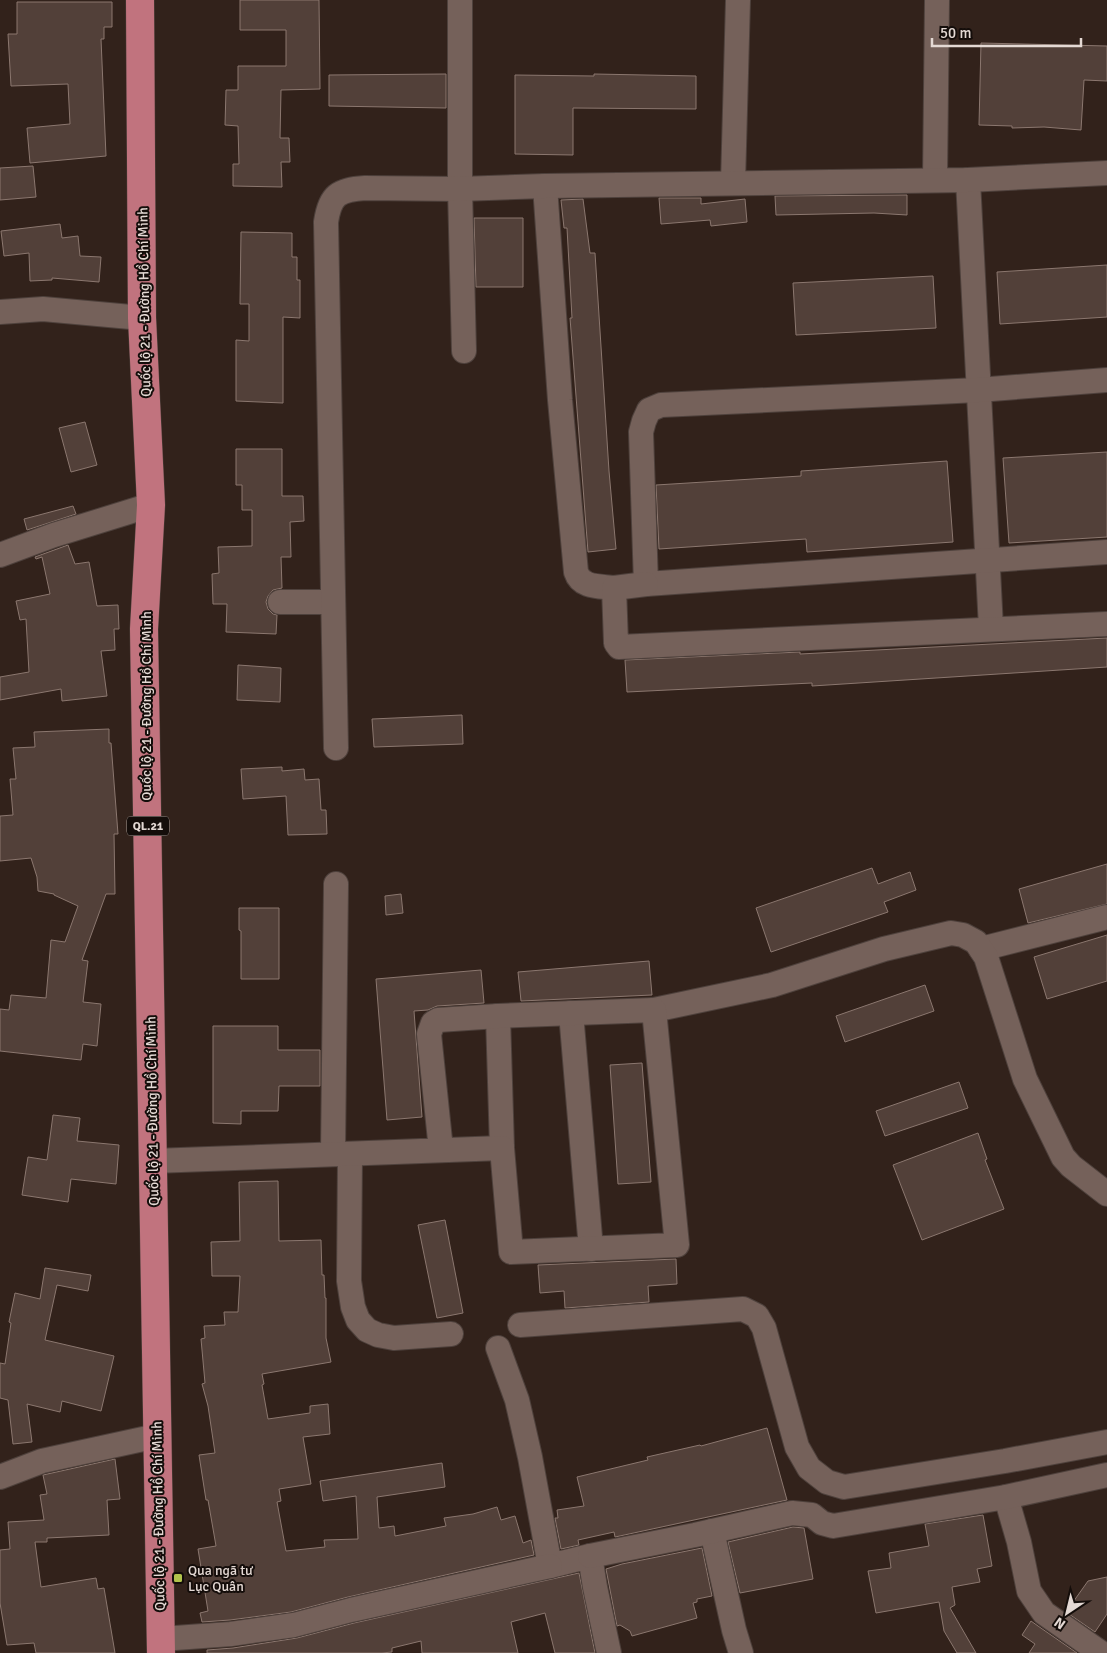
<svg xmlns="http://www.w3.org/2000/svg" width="1107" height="1653" font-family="Signika,sans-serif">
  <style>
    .building { fill: #524039; stroke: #8b776f }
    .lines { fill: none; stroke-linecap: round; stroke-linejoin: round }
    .minor-casing { stroke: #4e413c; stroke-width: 26 }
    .highway-casing { stroke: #4e413c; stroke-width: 29 }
    .minor { stroke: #75615a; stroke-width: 24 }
    .highway { stroke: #c1737e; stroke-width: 28 }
    .poi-dot { fill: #b2c34c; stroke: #140d0a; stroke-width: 2 }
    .labels { text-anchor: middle; stroke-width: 4; stroke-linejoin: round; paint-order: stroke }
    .shield { fill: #140d0a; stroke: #a69c97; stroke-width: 1 }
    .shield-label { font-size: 12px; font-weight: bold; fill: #e4d9d4 }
    .street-label { font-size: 14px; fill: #e4d9d4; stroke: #140d0a }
    .poi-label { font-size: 14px; fill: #e4d9d4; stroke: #140d0a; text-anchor: start }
  </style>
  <rect width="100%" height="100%" fill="#32221b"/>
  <g class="building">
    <polygon points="240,0 319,0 320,89 281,90 280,138 289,138 290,162 281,162 282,187 233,186 233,164 239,164 238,126 225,125 226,90 238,90 238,66 286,66 286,30 240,30"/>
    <polygon points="17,2 112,2 112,27 104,27 104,39 101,39 106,156 30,163 27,128 70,124 68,84 11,86 8,34 17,34"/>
    <polygon points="981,43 1107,46 1107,81 1084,80 1081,130 1044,127 1012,128 1012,126 979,125"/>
    <polygon points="446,74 446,108 329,106 329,75"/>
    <polygon points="594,74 696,76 696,109 573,108 573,155 515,154 515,75 594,76"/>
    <polygon points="33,166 36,197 0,200 0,168"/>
    <polygon points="907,195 907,215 874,213 776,215 775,196"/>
    <polygon points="659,198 701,198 701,204 745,199 747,222 711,226 710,220 661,224"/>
    <polygon points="583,199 590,253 595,253 609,471 616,549 588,552 570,318 572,318 567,228 564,228 561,200"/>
    <polygon points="474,218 523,218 523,287 476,287"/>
    <polygon points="60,224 62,238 78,236 80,256 101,257 99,282 52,278 52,280 30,281 29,253 4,256 1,231"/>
    <polygon points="241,232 292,233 292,257 297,257 297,280 300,280 300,318 283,317 283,403 236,401 236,340 249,341 249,304 240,304"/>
    <polygon points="1107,265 1107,317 1000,324 997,272"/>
    <polygon points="933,276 936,328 796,335 793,283"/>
    <polygon points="85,422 97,465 71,472 59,428"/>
    <polygon points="236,449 282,449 282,496 303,496 304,521 290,522 291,557 281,557 282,588 273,590 268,596 266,602 268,609 273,614 277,615 276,634 226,632 227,604 213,604 212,574 219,573 218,547 252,546 252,510 242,510 242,485 236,485"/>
    <polygon points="1107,452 1107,537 1009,543 1003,458"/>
    <polygon points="947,461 953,542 807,552 806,539 659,549 656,485 801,476 801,471"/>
    <polygon points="73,506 76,514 27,530 24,519"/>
    <polygon points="68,545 75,564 89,562 97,606 118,605 119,629 114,629 115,650 101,651 107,696 62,701 61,689 0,700 0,677 29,672 26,619 20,620 16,601 50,594 42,557 36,559 35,557"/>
    <polygon points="1107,638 1107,667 812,686 812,683 627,692 625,660 800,652 800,654"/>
    <polygon points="238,665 281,668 280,702 237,700"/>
    <polygon points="462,715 463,744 374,747 372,719"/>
    <polygon points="109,729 109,743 111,743 118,834 114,834 115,894 106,894 82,960 88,961 83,1002 101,1004 97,1046 83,1044 81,1060 0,1051 0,1009 9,1010 11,995 46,998 51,940 65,942 78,906 54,895 54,894 38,891 37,877 31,858 0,861 0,816 13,815 10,779 16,779 13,748 35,747 34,732"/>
    <polygon points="282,767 282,771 304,769 305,780 319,779 321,810 326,810 327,834 288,835 286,796 243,799 241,769"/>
    <polygon points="1107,864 1107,904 1028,923 1019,889"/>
    <polygon points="872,868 878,884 910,872 916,890 884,902 888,912 771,952 756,908"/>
    <polygon points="401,894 403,913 386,915 385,896"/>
    <polygon points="239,908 279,908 279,979 241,979 241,931 239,930"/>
    <polygon points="1107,935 1107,981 1047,999 1034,957"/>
    <polygon points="649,961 652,995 521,1001 518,972"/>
    <polygon points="481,970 484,1003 437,1006 428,1010 414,1011 422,1117 387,1120 376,979"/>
    <polygon points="925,985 934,1011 845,1042 836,1016"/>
    <polygon points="213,1026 278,1026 278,1050 320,1050 320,1086 279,1086 278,1111 241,1111 241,1124 213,1123"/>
    <polygon points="642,1063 651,1182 618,1184 610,1065"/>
    <polygon points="959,1082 968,1108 885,1136 876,1111"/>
    <polygon points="53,1115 80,1118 77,1141 119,1145 116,1184 71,1179 68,1202 22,1195 28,1157 47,1160"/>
    <polygon points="978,1133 987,1159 985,1160 1004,1209 922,1240 893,1165"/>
    <polygon points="278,1181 279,1241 321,1240 322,1275 324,1275 325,1298 326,1298 326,1338 331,1362 262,1374 264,1384 262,1385 268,1419 310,1413 310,1406 328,1404 330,1434 303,1437 311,1484 279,1489 281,1501 277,1502 286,1551 325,1547 324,1540 358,1539 356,1496 323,1501 320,1481 442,1463 445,1487 377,1497 379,1528 394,1526 395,1536 446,1526 444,1518 473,1514 497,1507 501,1520 515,1516 523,1543 531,1540 534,1555 348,1597 291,1612 230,1620 202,1622 200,1613 208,1611 198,1549 216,1546 208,1500 206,1500 199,1455 215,1453 208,1406 202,1384 205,1383 201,1339 205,1338 204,1326 225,1325 224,1312 238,1312 240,1276 212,1276 211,1242 240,1241 239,1182"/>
    <polygon points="445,1220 463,1313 437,1318 418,1225"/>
    <polygon points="676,1259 677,1284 648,1286 649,1302 565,1308 564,1291 540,1293 538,1265"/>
    <polygon points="45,1268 91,1275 88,1291 57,1285 45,1340 114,1356 101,1411 62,1401 60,1412 27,1404 32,1442 13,1444 8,1400 0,1398 0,1363 5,1364 11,1323 9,1322 15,1293 40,1299"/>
    <polygon points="767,1428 787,1500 615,1537 614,1532 578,1540 579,1545 561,1549 555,1518 558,1518 557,1510 584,1506 577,1477 648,1460 647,1457 700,1445 701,1446"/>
    <polygon points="115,1459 120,1499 107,1500 109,1535 47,1538 47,1542 35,1542 41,1587 96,1578 98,1589 104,1588 115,1653 36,1653 34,1643 7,1645 0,1603 0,1550 10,1549 8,1522 44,1520 40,1495 47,1494 43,1475"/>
    <polygon points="983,1515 992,1566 977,1569 980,1582 952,1587 955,1605 950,1608 976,1653 957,1653 944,1631 939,1602 876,1613 868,1571 891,1568 889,1553 929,1546 925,1524"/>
    <polygon points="793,1527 804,1528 813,1579 740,1593 728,1542"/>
    <polygon points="702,1548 712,1596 697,1599 697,1602 693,1603 697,1618 632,1636 630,1631 620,1625 617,1626 606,1569 622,1564"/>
    <polygon points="579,1573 595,1653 555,1653 545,1613 511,1622 518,1653 422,1653 421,1641 392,1648 392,1652 382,1653 207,1653 207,1650 233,1648 297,1638 354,1623"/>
    <polygon points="1107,1577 1107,1614 1095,1632 1066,1612 1088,1581"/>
    <polygon points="1031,1621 1038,1626 1077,1653 1029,1653 1035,1644 1022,1635"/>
  </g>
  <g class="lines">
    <g class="minor-casing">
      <g id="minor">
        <polyline points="460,0 460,189 464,351"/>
        <polyline points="935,180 937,0"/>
        <polyline points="968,180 991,628"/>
        <polyline points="733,183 738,0"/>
        <path d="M545,186L560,400L576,572C581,588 600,586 614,588"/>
        <polyline points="0,312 43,309 142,318"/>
        <polyline points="1107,380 978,390 661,405 649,410 644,421 641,432 646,584 1107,552"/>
        <polyline points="0,555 54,535 151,505"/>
        <polyline points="646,584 614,588 616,643 619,647 1107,624"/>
        <polyline points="280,602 333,602"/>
        <path d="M336,748L326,222C330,195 338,190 365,188L460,189L545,186L968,180L1107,173"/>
        <polyline points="981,949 1107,917"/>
        <polyline points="654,1010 772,985 884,949 951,933 963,935 976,942 986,957 1025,1079 1063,1157 1071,1166 1107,1194"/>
        <polyline points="571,1013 591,1249"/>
        <polyline points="498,1016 502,1148"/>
        <polyline points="333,1154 336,884"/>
        <polyline points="350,1154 349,1281 353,1307 358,1320 367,1330 378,1335 394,1338 451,1334"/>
        <path d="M153,1161C270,1156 386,1152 502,1148L511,1252L677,1245L654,1010L498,1016L438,1020L433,1023L429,1034L441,1150"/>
        <polyline points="520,1325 743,1309 757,1316 764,1328 797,1447 809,1468 827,1482 844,1487 1005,1461 1107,1442"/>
        <polyline points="498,1348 517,1400 530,1457 550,1566 590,1556 595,1587 609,1653"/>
        <polyline points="0,1477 42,1461 157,1436"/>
        <polyline points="1006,1497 1019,1542 1029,1591 1044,1613 1101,1653"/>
        <polyline points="712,1531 734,1630 741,1653"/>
        <polyline points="590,1556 695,1535 792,1513 812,1515 822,1523 833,1526 1006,1497 1107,1475"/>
        <polyline points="161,1639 231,1634 294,1625 351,1610 550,1566"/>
      </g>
    </g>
    <g class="highway-casing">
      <polyline id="highway" points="140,0 142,318 151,505 144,629 161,1653"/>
    </g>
    <use href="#minor" class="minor"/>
    <use href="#highway" class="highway"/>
  </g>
  <rect class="poi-dot" x="173" y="1573" width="10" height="10" rx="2.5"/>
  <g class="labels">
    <rect class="shield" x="127" y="816.5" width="42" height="19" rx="4"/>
    <g class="shield-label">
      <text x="148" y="830">QL.21</text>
    </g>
    <g class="street-label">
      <text transform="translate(144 302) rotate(-91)" y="5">Quốc lộ 21 - Đường Hồ Chí Minh</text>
      <text transform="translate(146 706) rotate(-90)" y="5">Quốc lộ 21 - Đường Hồ Chí Minh</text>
      <text transform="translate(152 1111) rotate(-91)" y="5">Quốc lộ 21 - Đường Hồ Chí Minh</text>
      <text transform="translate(158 1516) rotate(-91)" y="5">Quốc lộ 21 - Đường Hồ Chí Minh</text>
    </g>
    <g class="poi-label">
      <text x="188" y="1575">Qua ngã tư<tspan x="188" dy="16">Lục Quân</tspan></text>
    </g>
  </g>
  <g transform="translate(1067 1613) rotate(215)" stroke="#140d0a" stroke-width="4" paint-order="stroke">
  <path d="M0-4L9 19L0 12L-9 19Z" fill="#e4d9d4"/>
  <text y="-8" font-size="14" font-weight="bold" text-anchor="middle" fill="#e4d9d4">N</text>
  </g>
  <path d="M932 38v8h149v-8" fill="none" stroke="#e4d9d4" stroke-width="2.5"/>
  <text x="940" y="38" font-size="15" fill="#e4d9d4" stroke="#140d0a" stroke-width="4" paint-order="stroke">50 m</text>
</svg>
